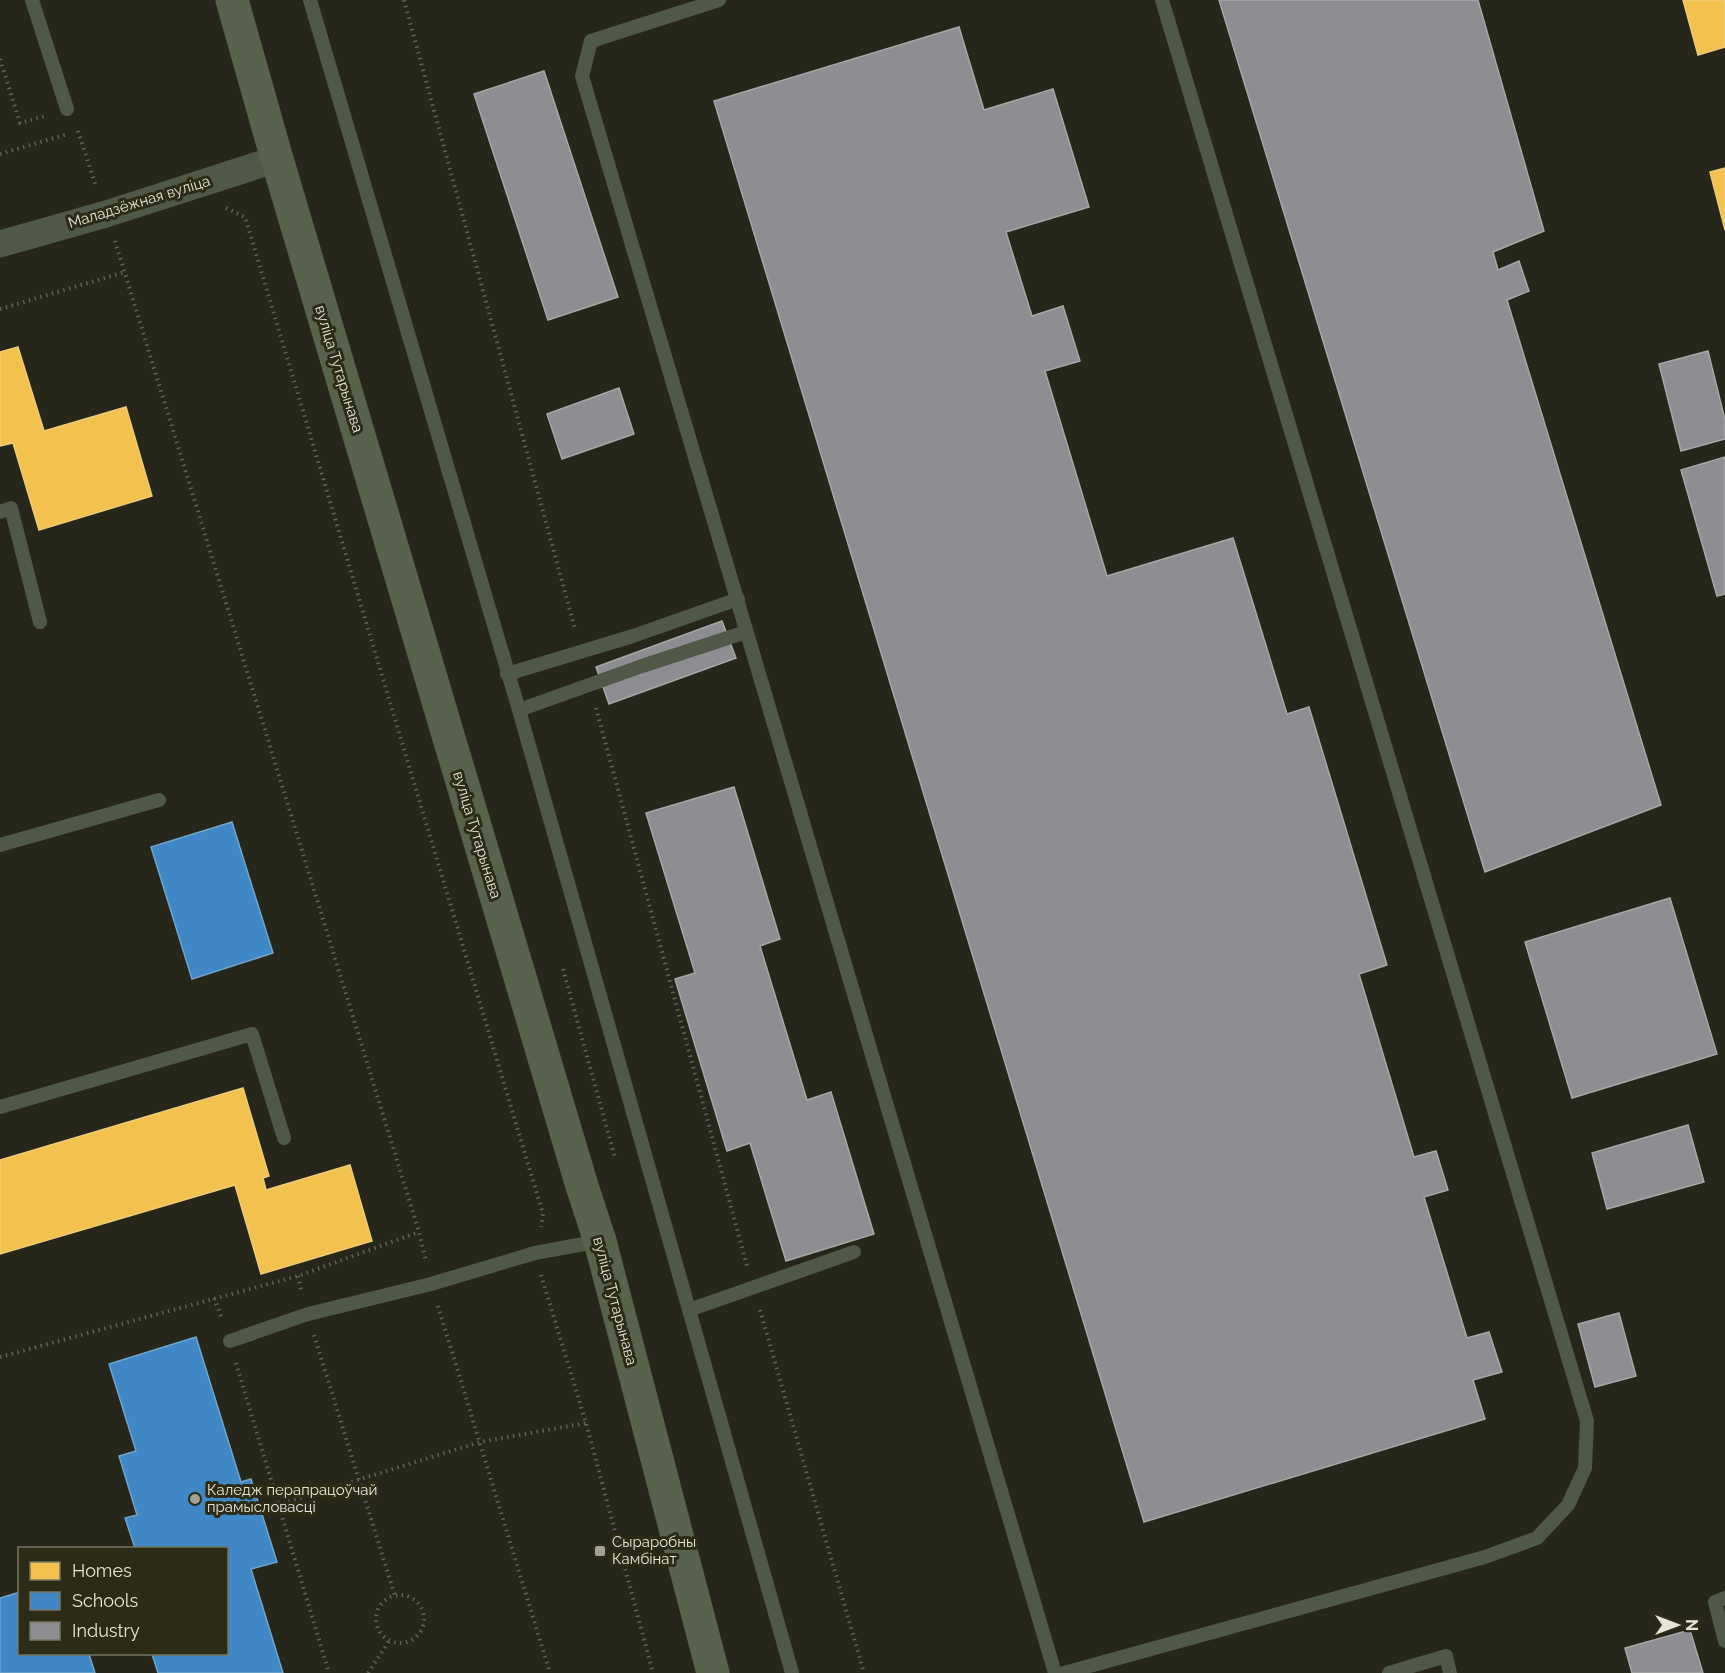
<svg xmlns="http://www.w3.org/2000/svg" width="1725" height="1673" font-family="Raleway,sans-serif">
  <style>
    .homes { fill: #f2c14e; stroke: #ec7; stroke-width: 1.5 }
    .schools { fill: #3f88c5; stroke: #70a4ca; stroke-width: 1.5 }
    .industry { fill: #8d8d92; stroke: #a7a7a7; stroke-width: 1.5 }
    .lines { fill: none; stroke-linecap: round; stroke-linejoin: round }
    .path { stroke: #5f6356; stroke-width: 4; stroke-dasharray: 1.5 4.5; stroke-linecap: butt }
    .lane { stroke: #505847; stroke-width: 14 }
    .street { stroke: #505847; stroke-width: 27 }
    .secondary { stroke: #58624d; stroke-width: 33 }
    .poi-dot { fill: #a2a295; stroke: #2b2b16; stroke-width: 2 }
    .labels { text-anchor: middle; stroke-width: 6; stroke-linejoin: round; paint-order: stroke }
    .street-label { font-size: 15px; fill: #e4e4d7; stroke: #2b2b16 }
    .poi-label { font-size: 15px; fill: #e4e4d7; stroke: #2b2b16; text-anchor: start }
  </style>
  <rect width="100%" height="100%" fill="#26261b"/>
  <g class="homes">
    <polygon points="1683,0 1725,0 1725,47 1698,55"/>
    <polygon points="1725,168 1725,230 1710,172"/>
    <polygon points="18,347 44,431 126,407 152,496 39,530 13,443 0,446 0,352"/>
    <polygon points="243,1088 269,1176 263,1178 266,1190 350,1165 372,1241 261,1274 235,1185 0,1254 0,1160"/>
  </g>
  <g class="schools">
    <polygon points="232,822 273,953 192,979 151,847"/>
    <polygon points="196,1337 241,1482 251,1479 277,1562 251,1569 283,1673 158,1673 152,1654 226,1654 226,1548 135,1548 125,1518 137,1515 119,1456 136,1451 109,1364"/>
    <polygon points="20,1592 20,1654 89,1654 95,1673 0,1673 0,1598"/>
  </g>
  <g class="industry">
    <polygon points="1219,0 1478,0 1544,231 1493,252 1498,270 1519,261 1529,291 1507,300 1661,805 1485,872"/>
    <polygon points="959,27 984,110 1053,89 1089,207 1006,232 1032,316 1063,306 1080,361 1045,371 1107,576 1233,538 1287,714 1309,707 1387,965 1359,974 1414,1157 1436,1151 1448,1190 1424,1197 1467,1338 1489,1332 1502,1372 1473,1380 1485,1419 1144,1522 714,101"/>
    <polygon points="544,71 618,297 548,320 474,94"/>
    <polygon points="1708,351 1725,420 1725,439 1681,451 1659,364"/>
    <polygon points="619,388 634,434 562,459 547,414"/>
    <polygon points="1725,457 1725,594 1717,596 1681,470"/>
    <polygon points="722,621 736,658 609,704 596,667"/>
    <polygon points="734,787 780,939 760,946 807,1100 831,1092 874,1234 786,1261 750,1143 727,1151 675,979 695,973 646,813"/>
    <polygon points="1670,898 1717,1054 1572,1098 1525,942"/>
    <polygon points="1688,1125 1704,1182 1607,1209 1592,1153"/>
    <polygon points="1619,1313 1636,1376 1595,1387 1578,1324"/>
    <polygon points="1690,1630 1703,1673 1632,1673 1625,1648"/>
  </g>
  <g class="lines">
    <g class="path">
      <polyline points="404,0 575,629"/>
      <polyline points="0,59 20,123 45,116"/>
      <polyline points="78,131 96,186"/>
      <polyline points="0,154 68,134"/>
      <polyline points="226,208 245,217 543,1214 541,1227"/>
      <polyline points="115,241 419,1232 426,1261"/>
      <polyline points="0,309 125,272"/>
      <polyline points="596,708 747,1266"/>
      <polyline points="563,969 615,1158"/>
      <polyline points="541,1275 586,1423 653,1673"/>
      <polyline points="298,1276 301,1290"/>
      <polyline points="214,1298 222,1319"/>
      <polyline points="438,1306 550,1673"/>
      <polyline points="760,1310 864,1673"/>
      <polyline points="314,1335 395,1596"/>
      <polyline points="0,1357 298,1276 419,1232"/>
      <polyline points="236,1363 329,1673"/>
      <polyline points="277,1505 480,1442 586,1423"/>
      <circle cx="400" cy="1619" r="24"/>
      <polyline points="368,1673 389,1641"/>
    </g>
    <g class="lane">
      <polyline points="32,0 67,109"/>
      <polyline points="310,0 519,710 792,1673"/>
      <polyline points="719,0 591,41 582,76 1055,1673"/>
      <polyline points="0,512 11,508 40,622"/>
      <polyline points="507,674 633,636 738,599"/>
      <polyline points="519,710 642,666 746,632"/>
      <polyline points="0,845 159,800"/>
      <polyline points="0,1107 252,1034 284,1138"/>
      <polyline points="689,1310 854,1252"/>
      <polyline points="230,1341 308,1314 431,1284 535,1253 600,1241"/>
      <polyline points="1725,1598 1715,1602 1725,1641"/>
      <polyline points="1064,1673 1485,1557 1537,1538 1568,1505 1585,1468 1587,1421 1162,0"/>
      <polyline points="1389,1673 1446,1656 1450,1673"/>
    </g>
    <polyline class="street" points="0,244 106,214 277,159"/>
    <polyline class="secondary" points="232,0 277,159 582,1186 600,1241 713,1673"/>
  </g>
  <g class="poi-dot">
    <circle cx="195" cy="1499" r="6"/>
    <rect x="594" y="1545" width="12" height="12" rx="3"/>
  </g>
  <g class="labels">
    <g class="street-label">
      <text transform="translate(139 202) rotate(-17)" y="5">Маладзёжная вуліца</text>
      <text transform="translate(339 369) rotate(73)" y="5">вуліца Тутарынава</text>
      <text transform="translate(477 835) rotate(73)" y="5">вуліца Тутарынава</text>
      <text transform="translate(615 1301) rotate(75)" y="5">вуліца Тутарынава</text>
    </g>
    <g class="poi-label">
      <text x="207" y="1495">Каледж перапрацоўчай<tspan x="207" dy="17">прамысловасці</tspan></text>
      <text x="612" y="1547">Сыраробны<tspan x="612" dy="17">Камбінат</tspan></text>
    </g>
  </g>
  <rect x="18" y="1547" width="210" height="108" fill="#2b2b16" stroke="#757563" stroke-width="1.5"/>
  <rect x="30" y="1562" width="30" height="18" fill="#f2c14e" stroke="#757563" stroke-width="1.5"/>
  <text x="72" y="1577" font-size="18" fill="#e4e4d7">Homes</text>
  <rect x="30" y="1592" width="30" height="18" fill="#3f88c5" stroke="#757563" stroke-width="1.5"/>
  <text x="72" y="1607" font-size="18" fill="#e4e4d7">Schools</text>
  <rect x="30" y="1622" width="30" height="18" fill="#8d8d92" stroke="#757563" stroke-width="1.5"/>
  <text x="72" y="1637" font-size="18" fill="#e4e4d7">Industry</text>
  <g transform="translate(1677 1625) rotate(90)" stroke="#2b2b16" stroke-width="4.5" paint-order="stroke">
  <path d="M0-4.5L10 22L0 15L-10 22Z" fill="#e4e4d7"/>
  <text y="-9" font-size="16" font-weight="bold" text-anchor="middle" fill="#e4e4d7">N</text>
  </g>
</svg>
